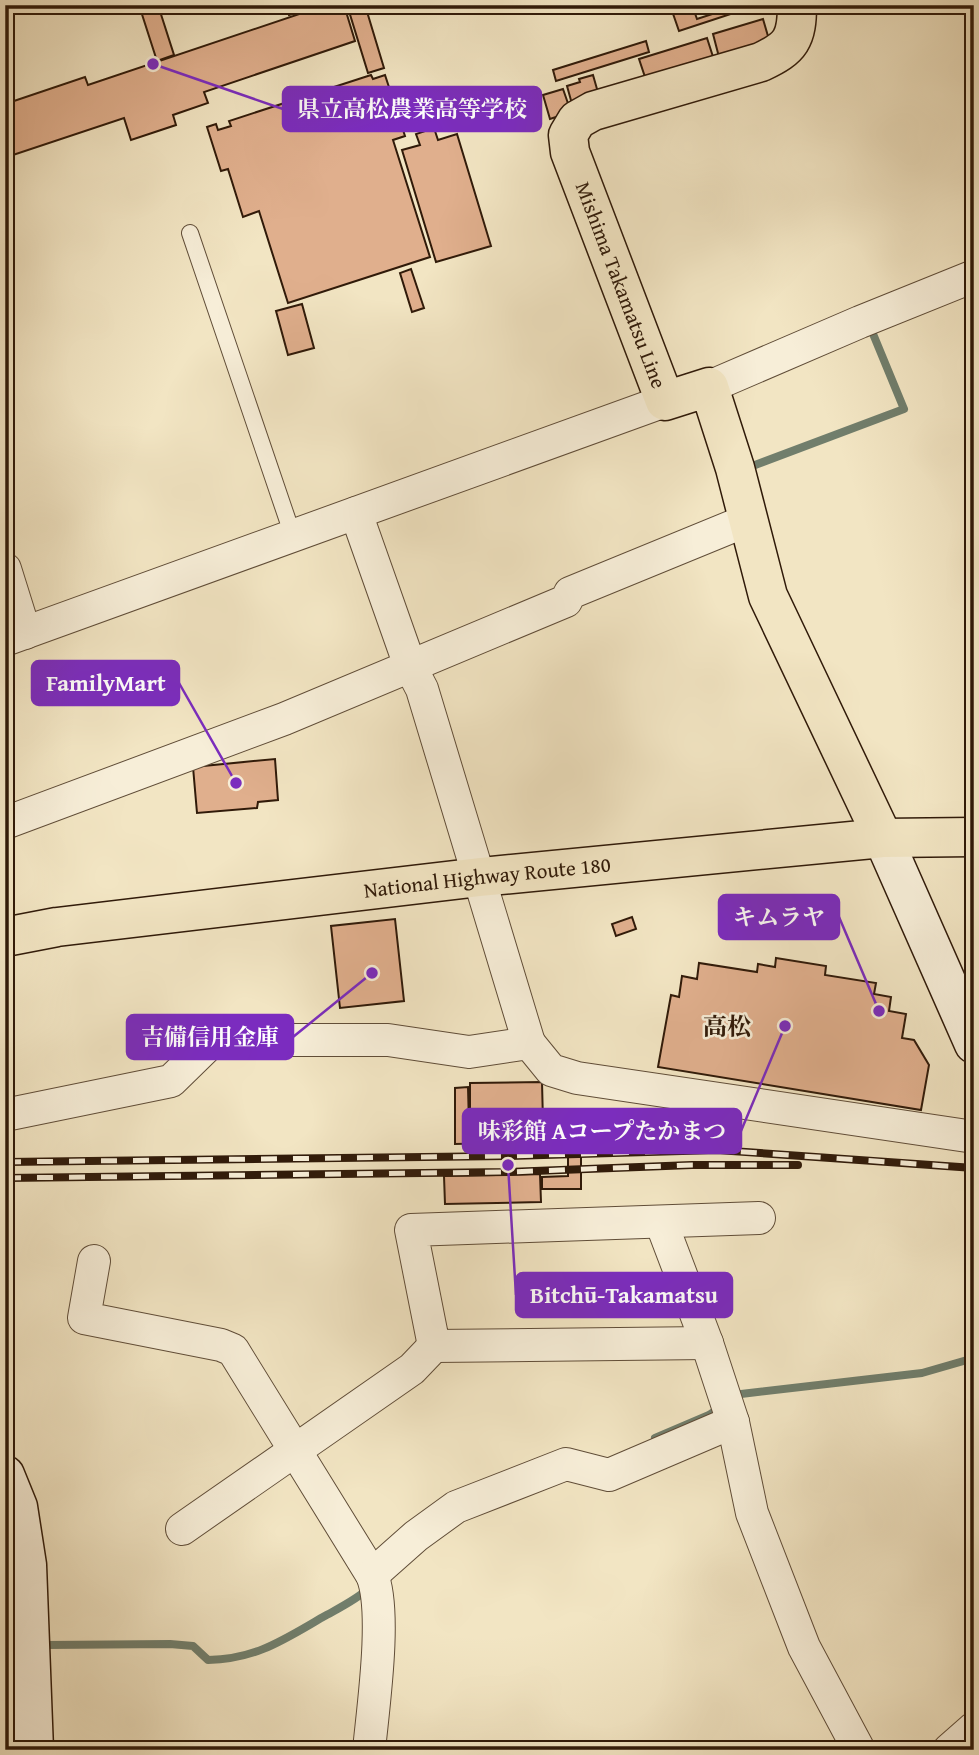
<svg xmlns="http://www.w3.org/2000/svg" width="979" height="1755" font-family="'Gentium Book Plus','Noto Serif JP',serif">
  <style>
    .lines { fill: none; stroke-linecap: round; stroke-linejoin: round }
    .stream { stroke: #717e6c; stroke-width: 8 }
    .building { fill: #e0af8d; stroke: #301a09; stroke-width: 2 }
    .lane-casing { stroke: #604d38; stroke-width: 18 }
    .street-casing { stroke: #604d38; stroke-width: 34 }
    .secondary-casing { stroke: #301a09; stroke-width: 41 }
    .primary-casing { stroke: #301a09; stroke-width: 41 }
    .highway-casing { stroke: #301a09; stroke-width: 41 }
    .lane { stroke: #f7eed8; stroke-width: 16 }
    .street { stroke: #f7eed8; stroke-width: 32 }
    .secondary { stroke: #f7eed8; stroke-width: 38 }
    .primary { stroke: #f2e5c3; stroke-width: 38 }
    .highway { stroke: #f2e5c3; stroke-width: 38 }
    .rail-casing { stroke: #301a09; stroke-width: 8 }
    .rail { stroke: #f7eed8; stroke-width: 5; stroke-dasharray: 16; stroke-linecap: butt }
    .labels { text-anchor: middle; stroke-width: 5; stroke-linejoin: round; paint-order: stroke }
    .street-label { font-size: 21px; fill: #301a09; stroke: #f7eed8 }
    .quarter-label { font-size: 24px; font-weight: bold; fill: #301a09; stroke: #f7eed8 }
    .leader { fill: none; stroke: #7b2cbf; stroke-width: 2.5 }
    .callout-dot { fill: #7b2cbf; stroke: #f7eed8; stroke-width: 2.5 }
    .callout { fill: #7b2cbf; stroke: #7b2cbf; stroke-width: 2.5 }
    .callout-label { font-size: 23px; text-anchor: middle; font-weight: bold; fill: #fff }
  </style>
  <rect width="100%" height="100%" fill="#f2e5c3"/>
  <filter id="stains"><feTurbulence type="fractalNoise" baseFrequency=".00286" numOctaves="4"/><feColorMatrix values="0 0 0 0 .2 0 0 0 0 .09 0 0 0 0 .02 0 0 0 .5 -.17"/></filter>
  <radialGradient id="worn" r=".72"><stop offset=".6" stop-color="#630" stop-opacity="0"/><stop offset="1" stop-color="#630" stop-opacity=".3"/></radialGradient>
  <g class="lines">
    <g class="stream">
      <polyline points="747,468 904,409 871,329 876,327"/>
      <polyline points="733,1399 741,1394 922,1373 974,1358"/>
      <polyline points="655,1438 709,1415 722,1406"/>
      <polyline points="5,1641 10,1641"/>
      <path d="M46,1645L170,1644L193,1646L208,1660C256,1659 283,1640 323,1617C339,1608 356,1600 369,1588"/>
    </g>
  </g>
  <g class="building">
    <polygon points="139,5 158,5 174,55 157,61"/>
    <polygon points="286,5 304,5 306,10 289,15"/>
    <polygon points="326,5 344,5 355,41 204,92 208,103 173,115 176,125 131,140 124,118 10,156 5,141 5,104 85,77 88,85"/>
    <polygon points="355,5 365,5 384,68 368,73 348,8"/>
    <polygon points="670,5 692,5 697,19 740,5 758,5 679,31"/>
    <polygon points="763,19 770,43 719,57 713,34"/>
    <polygon points="707,38 715,63 646,80 639,59"/>
    <polygon points="646,41 649,52 556,81 553,70"/>
    <polygon points="371,75 373,79 385,75 405,136 393,140 430,257 288,303 259,211 243,217 228,169 221,171 207,127 216,124 218,130 231,126 229,121"/>
    <polygon points="593,75 599,96 572,104 567,86 580,82 579,79"/>
    <polygon points="563,89 571,112 550,119 543,95"/>
    <polygon points="434,128 438,140 457,134 491,246 436,262 402,150 420,145 416,134"/>
    <polygon points="411,269 424,308 412,312 400,273"/>
    <polygon points="302,304 314,348 288,355 276,311"/>
    <polygon points="275,759 278,800 258,802 257,808 197,813 193,767"/>
    <polygon points="632,917 636,929 616,936 612,924"/>
    <polygon points="395,919 404,1001 340,1008 331,926"/>
    <polygon points="776,958 826,966 825,975 876,983 874,994 891,997 889,1011 906,1014 902,1038 914,1040 929,1065 921,1110 658,1067 671,995 679,997 682,976 697,979 699,963 757,972 758,964 775,967"/>
    <polygon points="542,1082 543,1122 470,1123 470,1083"/>
    <polygon points="468,1087 469,1125 542,1123 542,1142 455,1144 455,1088"/>
    <polygon points="543,1124 581,1124 581,1189 542,1189 542,1177 568,1176 568,1139 543,1139"/>
    <polygon points="540,1174 541,1202 445,1204 444,1176"/>
  </g>
  <g class="lines">
    <g class="lane-casing">
      <polyline id="lane" points="190,233 293,536"/>
    </g>
    <g class="street-casing">
      <g id="street">
        <polyline points="709,387 860,322 974,276"/>
        <polyline points="356,513 410,666 422,689 529,1043"/>
        <polyline points="5,569 25,633"/>
        <polyline points="5,640 665,401"/>
        <polyline points="5,823 284,719 566,601 570,593 748,520"/>
        <polyline points="5,1115 171,1081 213,1040 388,1040 469,1052 529,1043 551,1070 577,1078 974,1137"/>
        <polyline points="661,1222 707,1343 733,1422 752,1513 804,1647 859,1750"/>
        <path d="M94,1261L84,1318L221,1345L233,1350L372,1575C387,1611 373,1708 369,1750"/>
        <polyline points="707,1343 434,1346 411,1230 759,1218"/>
        <polyline points="182,1529 412,1369 434,1346"/>
        <polyline points="372,1575 416,1536 456,1507 566,1464 609,1475 733,1422"/>
        <polyline points="949,1750 974,1728"/>
      </g>
    </g>
    <g class="secondary-casing">
      <g id="secondary">
        <polyline points="883,838 974,1044"/>
        <polyline points="5,1475 18,1507 27,1565 34,1750"/>
      </g>
    </g>
    <g class="primary-casing">
      <g id="primary">
        <path id="s1" d="M797,5C797,39 791,48 761,62L593,111L577,120L568,135L570,152L665,401L709,387L735,468L768,596L883,838"/>
      </g>
    </g>
    <g class="highway-casing">
      <g id="highway">
        <path id="s2" d="M5,937L57,927L480,877L883,838L974,837"/>
      </g>
    </g>
    <use href="#lane" class="lane"/>
    <use href="#street" class="street"/>
    <use href="#secondary" class="secondary"/>
    <use href="#primary" class="primary"/>
    <use href="#highway" class="highway"/>
    <g class="rail-casing">
      <g id="rail">
        <polyline points="5,1162 509,1156 717,1150 974,1168"/>
        <polyline points="5,1178 508,1172 692,1165 798,1165"/>
      </g>
    </g>
    <use href="#rail" class="rail"/>
  </g>
  <g class="labels">
    <g class="street-label">
      <text dy="7" stroke="none"><textPath href="#s1" startOffset="444">Mishima Takamatsu Line</textPath></text>
      <text dy="7" stroke="none"><textPath href="#s2" startOffset="486">National Highway Route 180</textPath></text>
    </g>
    <g class="quarter-label">
      <text x="727" y="1035">高松</text>
    </g>
  </g>
  <path class="leader" d="M153 64L283 109M236 783L179 683M879 1011L839 917M372 973L293 1037M785 1026L741 1131M508 1165L516 1295"/>
  <g class="callout-dot">
    <circle cx="153" cy="64" r="7"/>
    <circle cx="236" cy="783" r="7"/>
    <circle cx="879" cy="1011" r="7"/>
    <circle cx="372" cy="973" r="7"/>
    <circle cx="785" cy="1026" r="7"/>
    <circle cx="508" cy="1165" r="7"/>
  </g>
  <g class="callout">
    <rect x="283" y="87" width="258" height="44" rx="7"/>
    <rect x="32" y="661" width="147" height="44" rx="7"/>
    <rect x="719" y="895" width="120" height="44" rx="7"/>
    <rect x="127" y="1015" width="166" height="44" rx="7"/>
    <rect x="463" y="1109" width="278" height="44" rx="7"/>
    <rect x="516" y="1273" width="216" height="44" rx="7"/>
  </g>
  <g class="callout-label">
    <text x="412" y="117">県立高松農業高等学校</text>
    <text x="106" y="691">FamilyMart</text>
    <text x="779" y="925">キムラヤ</text>
    <text x="210" y="1045">吉備信用金庫</text>
    <text x="602" y="1139">味彩館 Aコープたかまつ</text>
    <text x="624" y="1303">Bitchū-Takamatsu</text>
  </g>
  <rect width="979" height="1755" fill="none" stroke="#f2e5c3" stroke-width="28"/>
  <rect x="7" y="7" width="965" height="1741" fill="none" stroke="#301a09" stroke-width="3.5"/>
  <rect x="14" y="14" width="951" height="1727" fill="none" stroke="#301a09" stroke-width="2"/>
  <rect width="100%" height="100%" filter="url(#stains)"/>
  <rect width="100%" height="100%" fill="url(#worn)"/>
</svg>
